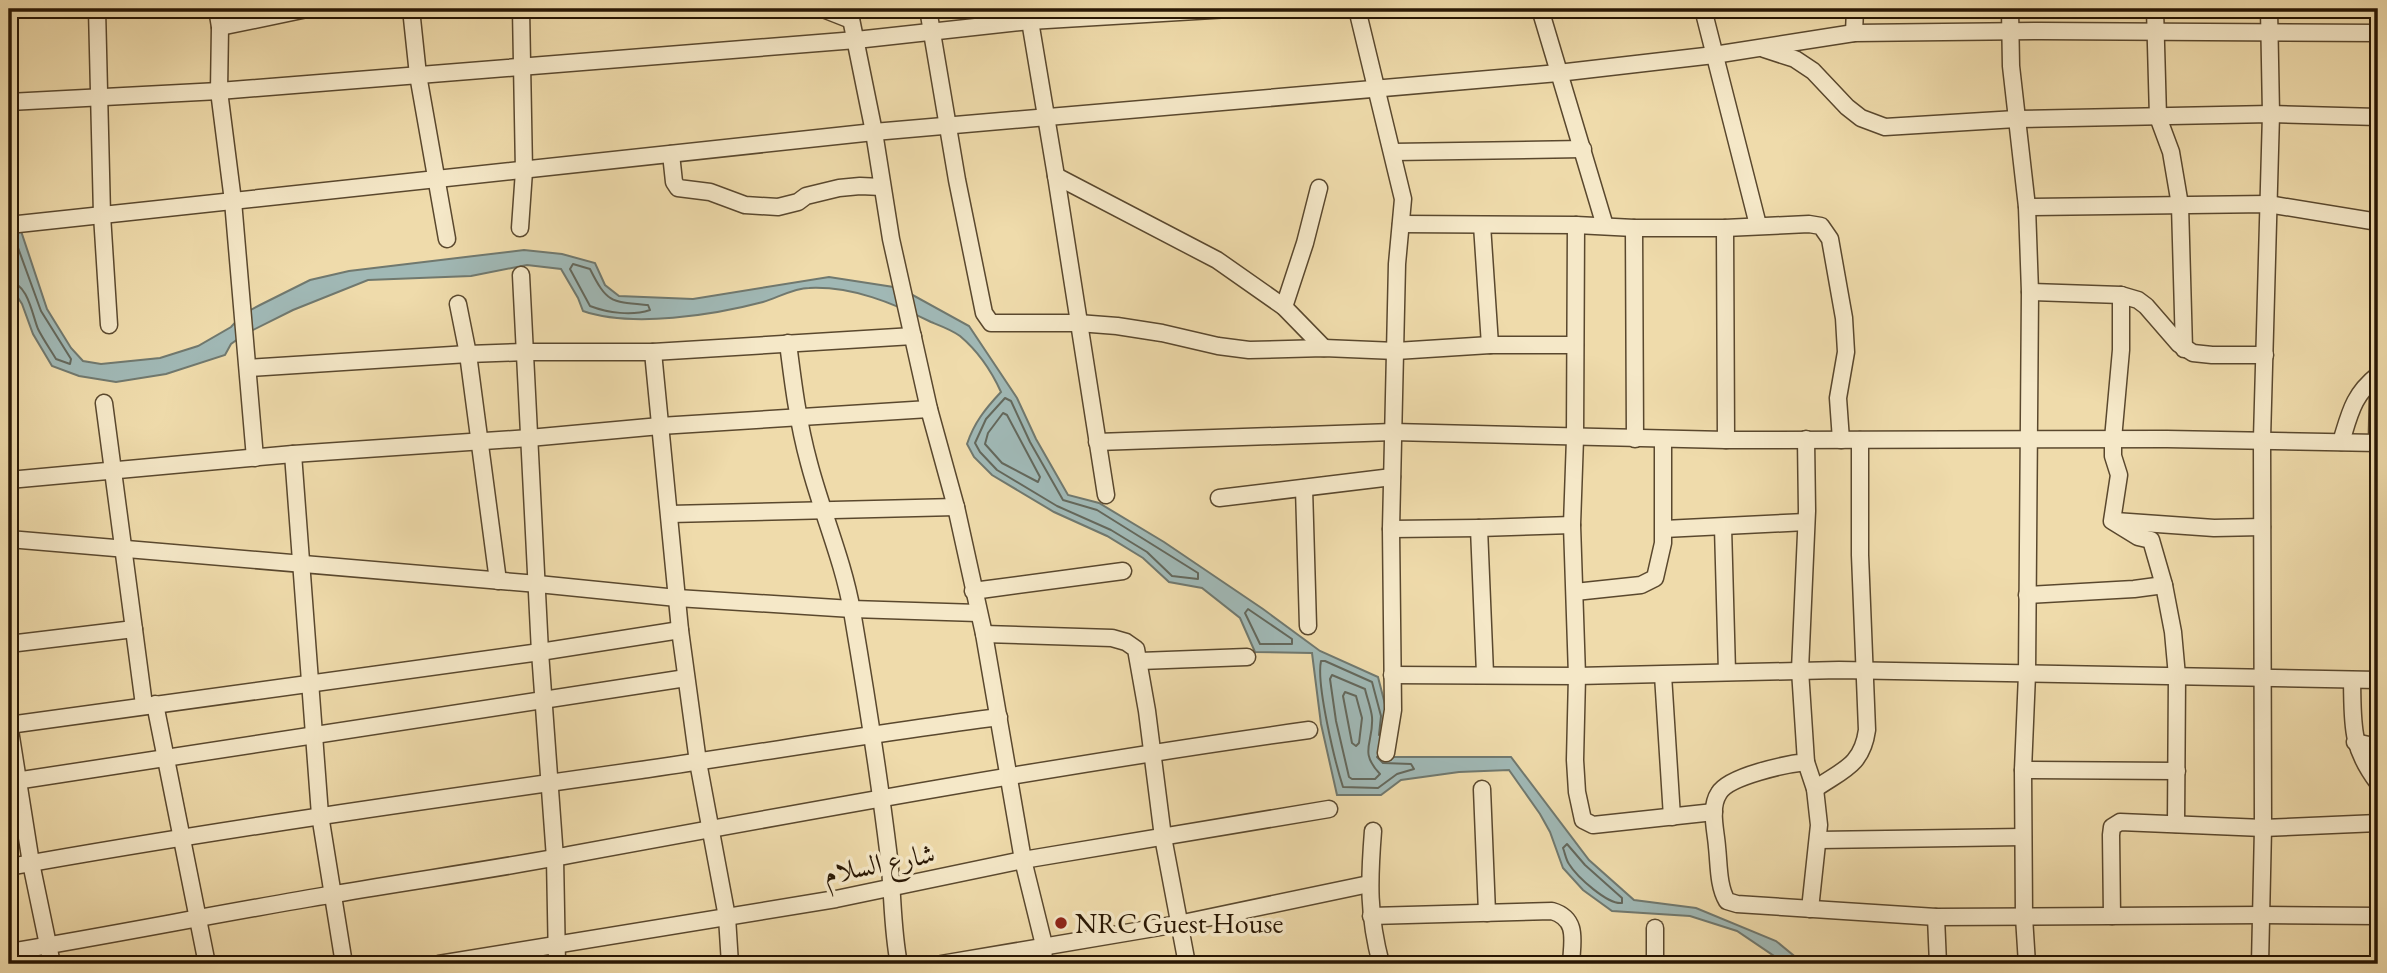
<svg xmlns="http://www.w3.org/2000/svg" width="2387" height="973" font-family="'EB Garamond',Amiri,serif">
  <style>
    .water { fill: #a0b8b5; stroke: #70786e; stroke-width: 2 }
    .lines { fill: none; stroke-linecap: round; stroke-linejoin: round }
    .shore { stroke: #64685c; stroke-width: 2 }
    .minor-casing { stroke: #5a482e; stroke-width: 19 }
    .minor { stroke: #f5e8c8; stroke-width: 16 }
    .poi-dot { fill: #8f2418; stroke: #f5e8c8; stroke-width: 2.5 }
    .labels { text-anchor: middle; stroke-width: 7; stroke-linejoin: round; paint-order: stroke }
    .street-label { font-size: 28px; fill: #291704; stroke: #f5e8c8 }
    .poi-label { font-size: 28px; fill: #291704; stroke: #f5e8c8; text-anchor: start }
  </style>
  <rect width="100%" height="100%" fill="#efdbab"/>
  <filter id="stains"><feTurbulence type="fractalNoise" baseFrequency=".00286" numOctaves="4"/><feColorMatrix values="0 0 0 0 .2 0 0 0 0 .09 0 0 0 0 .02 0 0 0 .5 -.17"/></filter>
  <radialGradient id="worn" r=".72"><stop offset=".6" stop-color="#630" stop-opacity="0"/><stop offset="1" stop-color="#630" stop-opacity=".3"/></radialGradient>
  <path class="water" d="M9,195L47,309L71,348L83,361L101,364L160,358L198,346L231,327L243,314L260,305L310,280L349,271L524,250L562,254L595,263L605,285L619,296L693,299L829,277L900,288L969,326L1017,398L1036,439L1068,495L1099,503L1164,542L1263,609L1320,651L1378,677L1388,716L1384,757H1511L1589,860L1634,900L1696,908L1776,941L1804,964H1786L1737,931L1690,916L1612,911L1583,890L1563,868L1550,832L1540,814L1509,770L1459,772L1401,780L1381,795H1337L1321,724L1312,653L1255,652L1240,618L1202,588L1169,582L1143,558L1107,536L1054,512L992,475L974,457L967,444C974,423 985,409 1001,392C991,370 979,352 960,336C952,330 941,326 931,322C893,303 852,286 809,288C794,288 777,298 763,302C714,315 632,328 583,311L578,298L561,269L527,265L471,276L368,280L293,310L245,334L231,344L225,355L166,374L116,382L79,376L52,366L33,334L22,304L9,284Z"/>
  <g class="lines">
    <g class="shore">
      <path d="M573,264L590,269C607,303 611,302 648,305L650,310C632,316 608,313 590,306L570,269Z"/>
      <path d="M9,281C28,284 32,314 38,329C43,339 50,349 56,359L70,364L71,359L41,311L13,234"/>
      <polygon points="1005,398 1011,401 1030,442 1063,500 1097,510 1198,573 1198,579 1172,576 1147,552 1111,530 1057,506 997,470 980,452 975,443 986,419"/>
      <polygon points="1003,413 1007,415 1040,477 1038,482 1002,463 985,444 988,433"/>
      <polygon points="1248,609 1292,639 1292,644 1260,644 1245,613"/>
      <path d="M1332,675L1365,689C1367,698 1371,708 1372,717C1374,743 1358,751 1380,774L1375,779H1352L1349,777L1336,721L1330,679Z"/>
      <polygon points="1345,692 1356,696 1362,718 1359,743 1356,746 1352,743 1343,696"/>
      <path d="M1377,757L1383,763L1411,764L1414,769L1397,774L1378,788L1343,787C1335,762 1316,684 1321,661H1325L1372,682L1381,716L1379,735"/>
      <path d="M1567,844L1585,865L1622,898V903C1608,905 1577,877 1569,864C1566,860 1565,853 1563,848Z"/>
    </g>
    <g class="minor-casing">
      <g id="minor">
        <polyline points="97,9 102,215 109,325"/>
        <polyline points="217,9 220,27 219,91 233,201 255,458"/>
        <polyline points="411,9 418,75 447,239"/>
        <polyline points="823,9 851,20"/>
        <polyline points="849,9 874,132 891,239 929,409 956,507 984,634 1023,860 1044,945 1043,964"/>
        <polyline points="928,9 957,180 984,313 991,323 1078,323 1117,326 1162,333 1218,346 1249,350 1324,348 1396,351 1490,345 1575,345"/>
        <polyline points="1028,9 1056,176 1106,495"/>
        <polyline points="1357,9 1403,199 1397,264 1391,529 1393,710 1386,753"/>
        <polyline points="1540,9 1605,226"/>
        <polyline points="1703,9 1758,225"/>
        <polyline points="2010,9 2011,66 2027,207 2030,292 2027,674 2023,770 2024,917 2027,964"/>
        <polyline points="2155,9 2158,117 2171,152 2180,205 2184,349"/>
        <polyline points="220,27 307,9"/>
        <polyline points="1854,33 1855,9"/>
        <polyline points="1764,49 1795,59 1813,71 1847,107 1861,118 1885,127 2016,119 2271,114 2378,117"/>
        <polyline points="9,102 219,91 856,40 1030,21 1229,9"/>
        <polyline points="1393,152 1583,149"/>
        <polyline points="671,154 674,182 678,188 710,192 745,205 778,207 798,202 806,196 839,188 860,186 882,187"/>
        <polyline points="1056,176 1217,260 1284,307 1324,348"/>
        <polyline points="2027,207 2268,204 2378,222"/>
        <polyline points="1401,224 1576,225 1634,228 1725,228 1809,224 1821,226 1830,239 1844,318 1846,352 1838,398 1841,440"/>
        <polyline points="9,225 874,132 1558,73 1714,55 1854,33 2041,31 2378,33"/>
        <polyline points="1482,225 1490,345"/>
        <polyline points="1576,225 1575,438 1572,525 1577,676 1575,760 1577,792 1583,820 1593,825 1714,812"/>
        <polyline points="520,228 524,171 521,9"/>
        <polyline points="1634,228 1635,439"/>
        <polyline points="1725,228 1726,440"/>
        <polyline points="521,275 540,652 555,858 557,964"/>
        <polyline points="2030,292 2121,295 2138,300 2146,306 2179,344 2193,353 2212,355 2265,355"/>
        <polyline points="2121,295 2121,350 2113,439 2113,456 2119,475 2112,521 2138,537 2151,540 2164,585 2173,632 2177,676 2176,824"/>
        <polyline points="458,304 468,354 498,581"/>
        <polyline points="1284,307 1305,243 1319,188"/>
        <path d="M788,343C793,383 798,423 809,463C822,513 843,560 852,611C866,693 879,776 889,858C893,894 892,929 899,964"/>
        <polyline points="653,352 680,630 698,762 727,917 730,964"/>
        <polyline points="248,368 468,354 526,352 653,352 913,336"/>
        <polyline points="104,403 144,705"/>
        <path d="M1806,439L1807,511L1800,670L1806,762C1787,764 1729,776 1719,793C1709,808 1716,831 1717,847C1719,864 1718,886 1727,901L1737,904L1936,917L2262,915L2378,916"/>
        <polyline points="1097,442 1393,432 1726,440 2167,439 2378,443"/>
        <path d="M2341,442C2350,413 2353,395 2378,375"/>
        <polyline points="2377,443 2378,397"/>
        <polyline points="293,454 320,815 344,964"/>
        <polyline points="9,480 293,454 529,438 660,426 929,409"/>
        <polyline points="1304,488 1308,626"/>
        <polyline points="1219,498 1392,477"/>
        <polyline points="670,514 956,507"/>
        <polyline points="2115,521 2214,528 2262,527"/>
        <polyline points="1723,527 1727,672"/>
        <polyline points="1391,529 1479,528"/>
        <polyline points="1664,529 1806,522"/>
        <polyline points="9,539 538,584 677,598 852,609 978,613"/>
        <polyline points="973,591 1123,571"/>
        <polyline points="1575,592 1641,585 1655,578 1663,543 1663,439"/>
        <polyline points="2027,595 2134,589 2164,585"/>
        <polyline points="984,634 1112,638 1126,642 1136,649 1147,711 1163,837 1187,964"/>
        <polyline points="9,644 134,629"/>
        <polyline points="1140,661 1247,657"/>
        <polyline points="1485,674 1479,528 1572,525"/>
        <polyline points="1392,675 1577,676 1839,670 2378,680"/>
        <polyline points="1663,675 1672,817"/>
        <path d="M2352,680C2353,724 2350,746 2378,783"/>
        <polyline points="155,704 207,964"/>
        <polyline points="9,724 31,863 52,964"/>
        <polyline points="9,725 540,652 680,630"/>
        <polyline points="2355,742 2378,747"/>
        <polyline points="1806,762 1815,789 1819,825 1810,909"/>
        <polyline points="2023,770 2177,771"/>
        <polyline points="9,782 686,678"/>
        <polyline points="1482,789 1487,913"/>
        <path d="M1815,789C1842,770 1862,766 1867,730L1860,555V440"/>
        <path d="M1373,831C1369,881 1368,915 1381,964"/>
        <polyline points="1819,840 2023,837"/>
        <path d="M9,867C221,829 435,799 648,769C765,752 882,732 999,717"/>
        <path d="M1371,916L1552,911C1579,919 1572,942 1571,964"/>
        <polyline points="2112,916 2111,835 2112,827 2120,822 2263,828 2378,823"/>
        <polyline points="1936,917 1938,964"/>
        <polyline points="1655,928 1655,964"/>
        <path d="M9,952C118,934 226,912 335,894C409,881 484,871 558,857C808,811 1057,765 1309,730"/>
        <polyline points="439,964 836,899 1023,860 1329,809"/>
        <polyline points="941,964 1178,924 1369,884"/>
        <polyline points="2260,964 2263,828 2262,439 2271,114 2269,9"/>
      </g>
    </g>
    <use href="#minor" class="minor"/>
  </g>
  <circle class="poi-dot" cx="1061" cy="923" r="7"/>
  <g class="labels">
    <g class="street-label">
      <text transform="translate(879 863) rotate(-11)" y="10">شارع السلام</text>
    </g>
    <g class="poi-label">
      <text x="1075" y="933">NRC Guest House</text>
    </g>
  </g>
  <rect width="2387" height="973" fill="none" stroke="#efdbab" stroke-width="35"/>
  <rect x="10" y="10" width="2366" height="952" fill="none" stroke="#291704" stroke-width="3.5"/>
  <rect x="18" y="18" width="2352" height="938" fill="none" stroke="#291704" stroke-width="2"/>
  <rect width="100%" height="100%" filter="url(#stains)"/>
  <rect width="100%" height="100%" fill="url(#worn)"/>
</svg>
